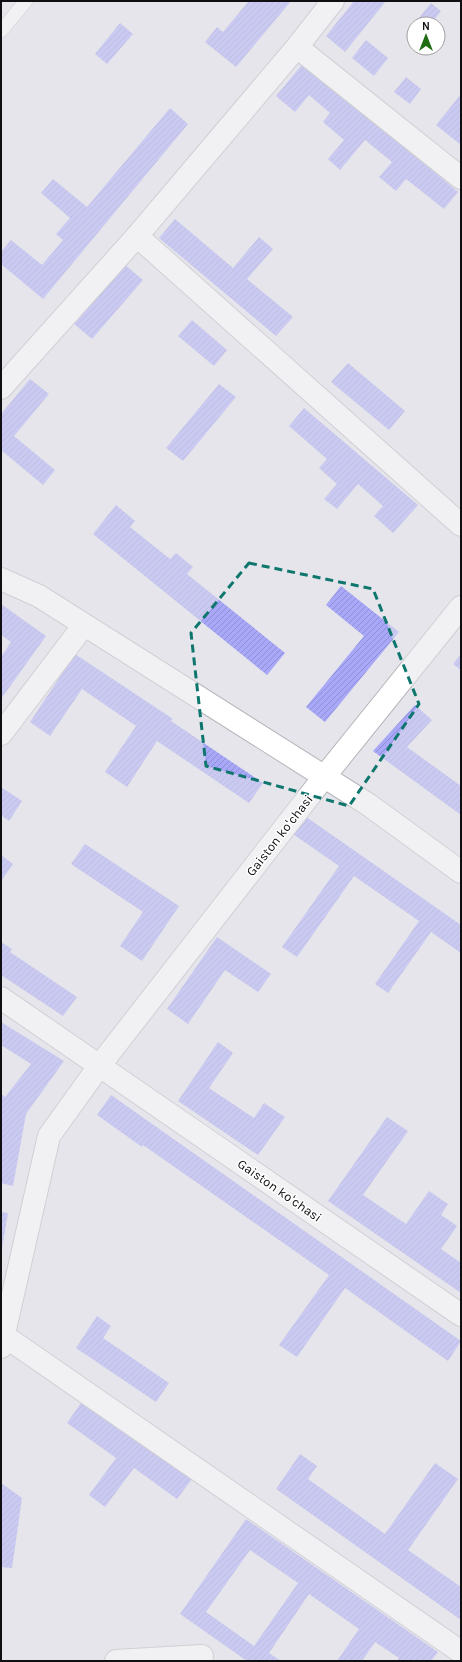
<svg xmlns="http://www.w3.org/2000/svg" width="462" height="1662" font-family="Karla,sans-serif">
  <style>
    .building { fill: url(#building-hatch); fill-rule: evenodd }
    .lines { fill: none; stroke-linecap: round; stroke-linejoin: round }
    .lane-casing { stroke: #b5b5ba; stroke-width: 14 }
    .street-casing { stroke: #b5b5ba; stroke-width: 24 }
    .lane { stroke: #fff; stroke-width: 13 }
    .street { stroke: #fff; stroke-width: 22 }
    .marked { fill: none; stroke: #0f766e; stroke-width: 3; stroke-dasharray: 8 5; stroke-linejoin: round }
    .labels { text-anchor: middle; stroke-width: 3; stroke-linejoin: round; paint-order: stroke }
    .street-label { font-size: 13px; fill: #0f0f11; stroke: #fff }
  </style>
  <defs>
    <pattern id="building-hatch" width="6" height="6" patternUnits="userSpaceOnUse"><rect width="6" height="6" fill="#a8a7f8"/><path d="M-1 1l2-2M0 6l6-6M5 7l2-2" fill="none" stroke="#8f8fd4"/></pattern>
  </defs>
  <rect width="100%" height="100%" fill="#e5e5eb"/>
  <g class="building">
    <polygon points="249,1 291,1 236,67 205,42 217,27 223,32"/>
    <polygon points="354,1 386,1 345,52 326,36"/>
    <polygon points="431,3 441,11 431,24 414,24"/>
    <polygon points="120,23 133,34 107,64 95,54"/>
    <polygon points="366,40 388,58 374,76 352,58"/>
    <polygon points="305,61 423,159 421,161 458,192 444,209 406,179 396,191 379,177 392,162 365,140 340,170 328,159 344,140 323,122 330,113 309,95 295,112 276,96"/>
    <polygon points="406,77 421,89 410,104 394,92"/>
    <polygon points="461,94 461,145 436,125"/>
    <polygon points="170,108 188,124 43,299 1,264 1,252 11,240 42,265 63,240 56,234 70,218 41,193 53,179 87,207"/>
    <polygon points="175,219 233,268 259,237 273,249 247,279 293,317 276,336 159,238"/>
    <polygon points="124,264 143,280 92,339 73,323"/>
    <polygon points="192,320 227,350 214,366 178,336"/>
    <polygon points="348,363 405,411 389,430 331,382"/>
    <polygon points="30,379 49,394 14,436 55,470 43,485 1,450 1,414"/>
    <polygon points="219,384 236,397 183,461 166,448"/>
    <polygon points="304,408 418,505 393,533 374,516 383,506 358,484 337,509 324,499 337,484 319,468 327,459 289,426"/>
    <polygon points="116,505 135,521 130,527 170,559 176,553 193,567 187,574 285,653 267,675 93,534"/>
    <polygon points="341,586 399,632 325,722 306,707 364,636 326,605"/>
    <polygon points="1,604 46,636 1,699 1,657 11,642 1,635"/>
    <polygon points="75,654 173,719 171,721 263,783 249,803 157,741 127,787 105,772 136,726 82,689 50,736 30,722"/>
    <polygon points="461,654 461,670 453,664"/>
    <polygon points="415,705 432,720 407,747 461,786 461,815 373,751"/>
    <polygon points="1,787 22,801 9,821 1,815"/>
    <polygon points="302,814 461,925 461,953 431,932 388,993 375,984 419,921 354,876 297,957 282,947 339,866 290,832"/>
    <polygon points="85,844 179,906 142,961 120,946 143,912 71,864"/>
    <polygon points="1,855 13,864 2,880 1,880"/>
    <polygon points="217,937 271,974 258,992 225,970 188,1024 167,1009"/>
    <polygon points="1,942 12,949 10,952 77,997 63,1016 1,975"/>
    <polygon points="1,1022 64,1061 26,1114 13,1186 1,1183 1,1094 5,1097 31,1064 1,1045"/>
    <polygon points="218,1042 233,1053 209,1088 254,1118 264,1103 285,1117 258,1155 178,1101"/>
    <polygon points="111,1095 461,1341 448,1361 345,1288 297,1357 279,1345 329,1275 143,1145 142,1147 97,1115"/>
    <polygon points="387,1117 408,1131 363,1195 406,1224 429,1191 448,1204 441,1215 457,1226 441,1249 461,1263 461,1293 328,1201"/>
    <polygon points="1,1212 8,1213 2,1248 1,1248"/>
    <polygon points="97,1316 111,1326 103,1338 169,1383 156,1402 76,1348"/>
    <polygon points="83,1400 192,1479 177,1499 134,1468 105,1507 89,1495 116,1458 67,1423"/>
    <polygon points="300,1454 317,1466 308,1479 385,1534 435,1463 458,1479 408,1550 461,1587 461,1620 276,1489"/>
    <polygon points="1,1483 22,1498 12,1568 1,1567"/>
    <path d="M246,1519L438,1652L431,1661H397L399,1658L375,1642L362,1661H337L359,1629L309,1594L269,1653L281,1661H247L180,1614ZM250,1550L298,1583L254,1646L206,1612Z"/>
  </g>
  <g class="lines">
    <g class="lane-casing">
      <polyline id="lane" points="1,31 26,1"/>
    </g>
    <g class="street-casing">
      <g id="street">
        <polyline points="333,1 297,47 137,236 461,525"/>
        <polyline points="297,47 461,178"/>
        <polyline points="1,388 137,236"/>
        <polyline points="1,579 39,596 369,805 461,872"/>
        <polyline points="1,734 84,625"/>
        <polyline points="1,998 461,1315"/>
        <polyline points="3,1335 461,1652"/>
        <polyline points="1,1347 49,1136 100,1065 324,777 461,607"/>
        <polyline points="116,1661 202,1656"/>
      </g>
    </g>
    <use href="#lane" class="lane"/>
    <use href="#street" class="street"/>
  </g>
  <path d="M0 0H462V1662H0ZM249,563L373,589L419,704L349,806L206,766L191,633Z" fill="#e5e5eb" fill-opacity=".55" fill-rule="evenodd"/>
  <path class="marked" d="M249,563L373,589L419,704L349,806L206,766L191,633Z"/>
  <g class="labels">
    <g class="street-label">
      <text transform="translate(279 835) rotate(-52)" y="5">Gaiston koʻchasi</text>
      <text transform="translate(280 1190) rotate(35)" y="5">Gaiston koʻchasi</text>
    </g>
  </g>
  <rect width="462" height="1662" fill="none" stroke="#0f0f11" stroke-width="4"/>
  <g transform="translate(426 36)"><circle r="19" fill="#ffffff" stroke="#9f9fa0"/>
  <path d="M0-3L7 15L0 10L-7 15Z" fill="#1e6d11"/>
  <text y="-6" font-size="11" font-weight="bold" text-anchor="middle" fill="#0f0f11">N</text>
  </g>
</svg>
